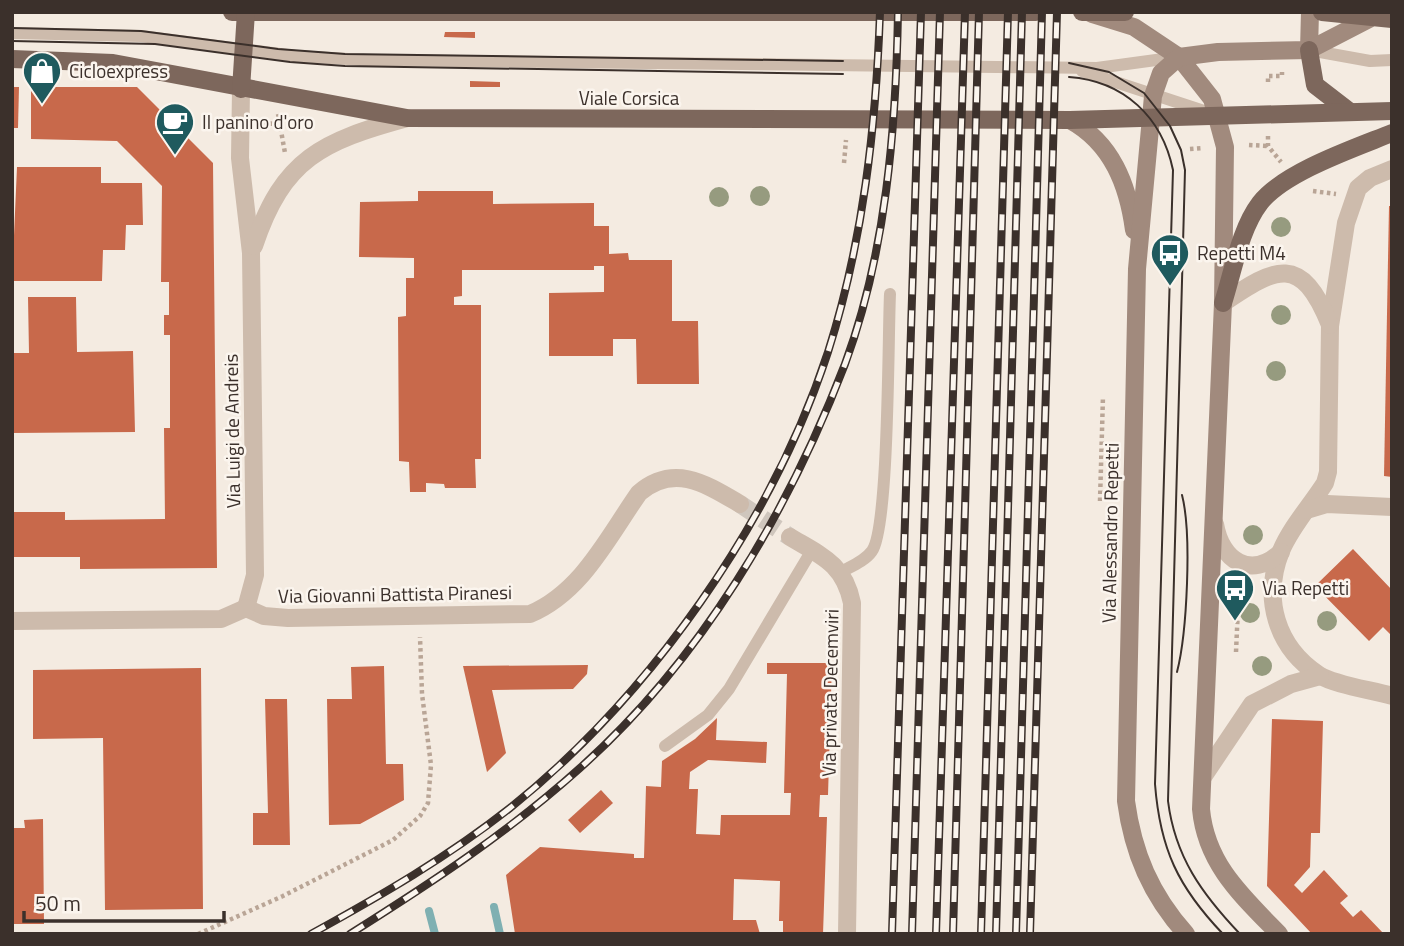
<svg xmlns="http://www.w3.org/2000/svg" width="1404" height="946" font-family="'Titillium Web',sans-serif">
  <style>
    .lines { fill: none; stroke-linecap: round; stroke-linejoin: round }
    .stream { stroke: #7fb0b2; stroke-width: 8 }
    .building { fill: #c8694b }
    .minor-tunnel { stroke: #cfc6bd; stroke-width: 18; stroke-dasharray: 18 9; stroke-linecap: butt }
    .path { stroke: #b9a596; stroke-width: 4.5; stroke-dasharray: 3.5 3.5; stroke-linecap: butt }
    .service { stroke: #cdbbac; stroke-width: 12 }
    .minor { stroke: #cdbbac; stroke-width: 18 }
    .secondary { stroke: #a18a7d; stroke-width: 18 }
    .primary { stroke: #7d675c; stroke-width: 18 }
    .tram { stroke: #3b302b; stroke-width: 2 }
    .rail-casing { stroke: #3b302b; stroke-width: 8 }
    .rail { stroke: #fbf5ee; stroke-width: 5; stroke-dasharray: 16; stroke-linecap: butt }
    .tree { fill: #969b7f }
    .labels { text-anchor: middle; stroke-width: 5; stroke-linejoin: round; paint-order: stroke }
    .poi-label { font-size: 19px; fill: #3b302b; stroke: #fbf5ee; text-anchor: start }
    .street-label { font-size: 19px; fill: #3b302b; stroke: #fbf5ee }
  </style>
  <rect width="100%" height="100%" fill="#f4ebe1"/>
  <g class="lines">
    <g class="stream">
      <polyline points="494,907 500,934"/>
      <polyline points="429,911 435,934"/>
    </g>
  </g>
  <g class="building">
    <polygon points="445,32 475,32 475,38 444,37"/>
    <polygon points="470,81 500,82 500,87 470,87"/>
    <polygon points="12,87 19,87 18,128 12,128"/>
    <polygon points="31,87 137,87 213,163 217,568 80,569 80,557 12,557 12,512 65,512 65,520 165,519 164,428 170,428 170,335 164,335 164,315 169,315 169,282 161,282 162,186 117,141 31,139"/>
    <polygon points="17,167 101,167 101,183 142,183 143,225 126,225 125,250 103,250 102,281 12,281"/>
    <polygon points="418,191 493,191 493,204 594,203 594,226 609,226 609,254 628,253 629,260 672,260 672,321 698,321 699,384 637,384 636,339 613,339 613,356 549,356 549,293 604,292 604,266 594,266 594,270 462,270 462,296 454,297 454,305 481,305 481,459 475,459 476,488 445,488 444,484 426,483 426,492 410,492 409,462 399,461 398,317 406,316 406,278 414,278 414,258 359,257 360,202 418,201"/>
    <polygon points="1389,206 1392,206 1392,477 1384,476"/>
    <polygon points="28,297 76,297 77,352 133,351 135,432 12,433 12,353 29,353"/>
    <polygon points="1353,549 1392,590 1392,636 1383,627 1369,641 1315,586"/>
    <polygon points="767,663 832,663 828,795 820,795 819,817 827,817 823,934 783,934 783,921 779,921 780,881 734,879 733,920 756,920 760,934 515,934 506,875 540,847 634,854 634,858 644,858 646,786 661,787 662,761 695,739 717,718 716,740 767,742 766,763 708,760 690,772 689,789 698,789 696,834 720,835 721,815 790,815 791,793 784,793 787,674 767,674"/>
    <polygon points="588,665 587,674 573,689 492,690 506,753 487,772 463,666"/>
    <polygon points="384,666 386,764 403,764 404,800 360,824 329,825 327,699 352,699 351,667"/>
    <polygon points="201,668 203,909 105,910 103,738 33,739 33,670"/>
    <polygon points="265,699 287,699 290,845 253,845 253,813 268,813"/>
    <polygon points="1272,719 1323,721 1320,833 1311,833 1310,867 1294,885 1302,893 1324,870 1348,896 1340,903 1353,917 1361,910 1384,934 1312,934 1267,886"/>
    <polygon points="601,790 613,803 580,833 568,820"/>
    <polygon points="43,819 44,924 12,924 12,828 25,828 24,820"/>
  </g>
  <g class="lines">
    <polyline class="minor-tunnel" points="740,504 790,537"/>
    <g class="path">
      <polyline points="1268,82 1268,76 1282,76 1282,72"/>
      <polyline points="278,114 285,153"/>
      <polyline points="262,122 279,125"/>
      <polyline points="1268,136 1268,146 1281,162"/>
      <polyline points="1249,145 1268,146"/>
      <polyline points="1190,149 1203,148"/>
      <polyline points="844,163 846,140"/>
      <polyline points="1313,191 1336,194"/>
      <polyline points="1100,501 1103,396"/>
      <polyline points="1236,652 1239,585"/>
      <polyline points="198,934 283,896 393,840 420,816 428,803 431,765 422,694 420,637"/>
    </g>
    <g class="service">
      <polyline points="12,33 141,36 295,56 366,60 1097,68 1178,57"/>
      <polyline points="1309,50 1370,61 1392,60"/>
      <polyline points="1082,71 1207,112"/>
      <path d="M841,572C852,566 865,561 872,551C889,528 888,334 890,294"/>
      <polyline points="665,746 708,715 729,689 812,550"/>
    </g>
    <g class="minor">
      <polyline points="241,89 240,158 251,253 255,575 246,608"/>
      <path d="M1392,169L1370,178L1358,188L1346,223L1330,326L1328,472L1325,483C1311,505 1291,527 1281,551C1262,598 1276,647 1319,675C1335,685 1372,690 1392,696"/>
      <path d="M254,246C283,158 323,141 407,118"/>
      <path d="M1223,303C1276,267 1301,253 1330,325"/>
      <polyline points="1307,510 1327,504 1392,507"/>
      <path d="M1215,524C1221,561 1251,580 1281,552"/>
      <path d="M790,537C822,556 844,564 852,603L847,934"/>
      <path d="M246,608L264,616L288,618L530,614C582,592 608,537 639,493C674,463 706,484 740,504"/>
      <polyline points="12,621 221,619 246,608"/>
      <polyline points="1203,777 1252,704 1291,684 1320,676"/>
    </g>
    <g class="secondary">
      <path d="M1092,14L1134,27L1179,57L1212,99L1225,147L1223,303L1201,809C1206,864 1242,896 1279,934"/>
      <polyline points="1309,50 1310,12"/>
      <path d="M1070,120C1112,143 1128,185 1134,230"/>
      <path d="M1186,934C1151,895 1133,853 1126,801L1137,269L1153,96L1161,73L1179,57L1218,52L1309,50L1369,19"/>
    </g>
    <g class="primary">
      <polyline points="232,12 1036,12"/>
      <polyline points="1082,12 1125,12"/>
      <polyline points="1322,12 1392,19"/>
      <polyline points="1309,50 1315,85 1350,112"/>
      <polyline points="12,59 113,63 407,118 1070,120 1392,111"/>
      <polyline points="241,89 246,12"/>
      <path d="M1223,303C1233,272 1240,229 1260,203C1284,172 1355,148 1392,133"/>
    </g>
    <g class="tram">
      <polyline points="12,28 141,31 278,49 345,54 843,61"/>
      <polyline points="12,41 155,44 290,62 345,66 843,74"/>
      <path d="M1069,63L1109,72L1144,93L1170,126L1181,150L1185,170L1168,801C1175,857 1202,894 1240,934"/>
      <path d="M1069,77C1124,81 1162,117 1173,170L1155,784C1160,849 1178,887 1223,934"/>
      <path d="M1177,672C1187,633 1192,534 1182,495"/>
    </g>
    <g class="rail-casing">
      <g id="rail">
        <path d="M311,934C380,896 448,857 510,808C650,696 772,523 828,352C863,242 876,127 880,12"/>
        <path d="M350,934C431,883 509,832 580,768C700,661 788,513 845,364C886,253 896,129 898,12"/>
        <polyline points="892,934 921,12"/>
        <polyline points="912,934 940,12"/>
        <polyline points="936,934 965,12"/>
        <polyline points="953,934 979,12"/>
        <polyline points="981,934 1008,12"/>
        <polyline points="996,934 1022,12"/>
        <polyline points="1016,934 1042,12"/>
        <polyline points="1030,934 1057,12"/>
      </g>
    </g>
    <use href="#rail" class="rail"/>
  </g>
  <g class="tree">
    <circle cx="760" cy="196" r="10"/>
    <circle cx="719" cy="197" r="10"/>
    <circle cx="1281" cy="227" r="10"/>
    <circle cx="1281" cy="315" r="10"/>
    <circle cx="1276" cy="371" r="10"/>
    <circle cx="1253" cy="535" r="10"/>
    <circle cx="1250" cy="613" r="10"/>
    <circle cx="1327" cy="621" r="10"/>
    <circle cx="1262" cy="666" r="10"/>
  </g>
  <defs>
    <g id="shop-pin" transform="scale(2.0125)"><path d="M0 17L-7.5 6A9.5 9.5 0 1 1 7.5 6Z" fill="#1f5a5e" stroke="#fbf5ee"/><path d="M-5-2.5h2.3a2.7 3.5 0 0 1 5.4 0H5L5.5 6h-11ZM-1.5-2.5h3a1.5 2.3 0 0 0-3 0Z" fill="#fff"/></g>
    <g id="cafe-pin" transform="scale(2.0125)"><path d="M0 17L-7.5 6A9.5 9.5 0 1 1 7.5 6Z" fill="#1f5a5e" stroke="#fbf5ee"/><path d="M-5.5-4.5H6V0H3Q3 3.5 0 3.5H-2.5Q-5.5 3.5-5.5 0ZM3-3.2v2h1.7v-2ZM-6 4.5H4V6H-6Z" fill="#fff"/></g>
    <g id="bus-pin" transform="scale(2.0125)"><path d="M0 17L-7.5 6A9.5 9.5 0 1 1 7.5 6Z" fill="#1f5a5e" stroke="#fbf5ee"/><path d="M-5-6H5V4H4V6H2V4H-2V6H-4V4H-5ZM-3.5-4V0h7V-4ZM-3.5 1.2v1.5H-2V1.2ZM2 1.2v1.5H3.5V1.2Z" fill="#fff"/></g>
  </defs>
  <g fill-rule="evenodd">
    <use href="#shop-pin" x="42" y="71"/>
    <use href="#cafe-pin" x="175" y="122"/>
    <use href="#bus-pin" x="1170" y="253"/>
    <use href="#bus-pin" x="1235" y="588"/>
  </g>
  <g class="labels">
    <g class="poi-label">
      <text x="69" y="78">Cicloexpress</text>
      <text x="202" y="129">Il panino d'oro</text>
      <text x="1197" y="260">Repetti M4</text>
      <text x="1262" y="595">Via Repetti</text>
    </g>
    <g class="street-label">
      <text x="629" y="105">Viale Corsica</text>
      <text transform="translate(232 431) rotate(-91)" y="7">Via Luigi de Andreis</text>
      <text transform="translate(1110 533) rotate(-89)" y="7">Via Alessandro Repetti</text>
      <text transform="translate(395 594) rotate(-1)" y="7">Via Giovanni Battista Piranesi</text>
      <text transform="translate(830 693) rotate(-89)" y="7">Via privata Decemviri</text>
    </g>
  </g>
  <rect width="1404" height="946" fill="none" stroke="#3b302b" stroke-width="28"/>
  <path d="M24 911v10h200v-10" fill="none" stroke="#3b302b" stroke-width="3.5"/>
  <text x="35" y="911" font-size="21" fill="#3b302b" stroke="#fbf5ee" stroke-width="5" paint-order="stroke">50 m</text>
</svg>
